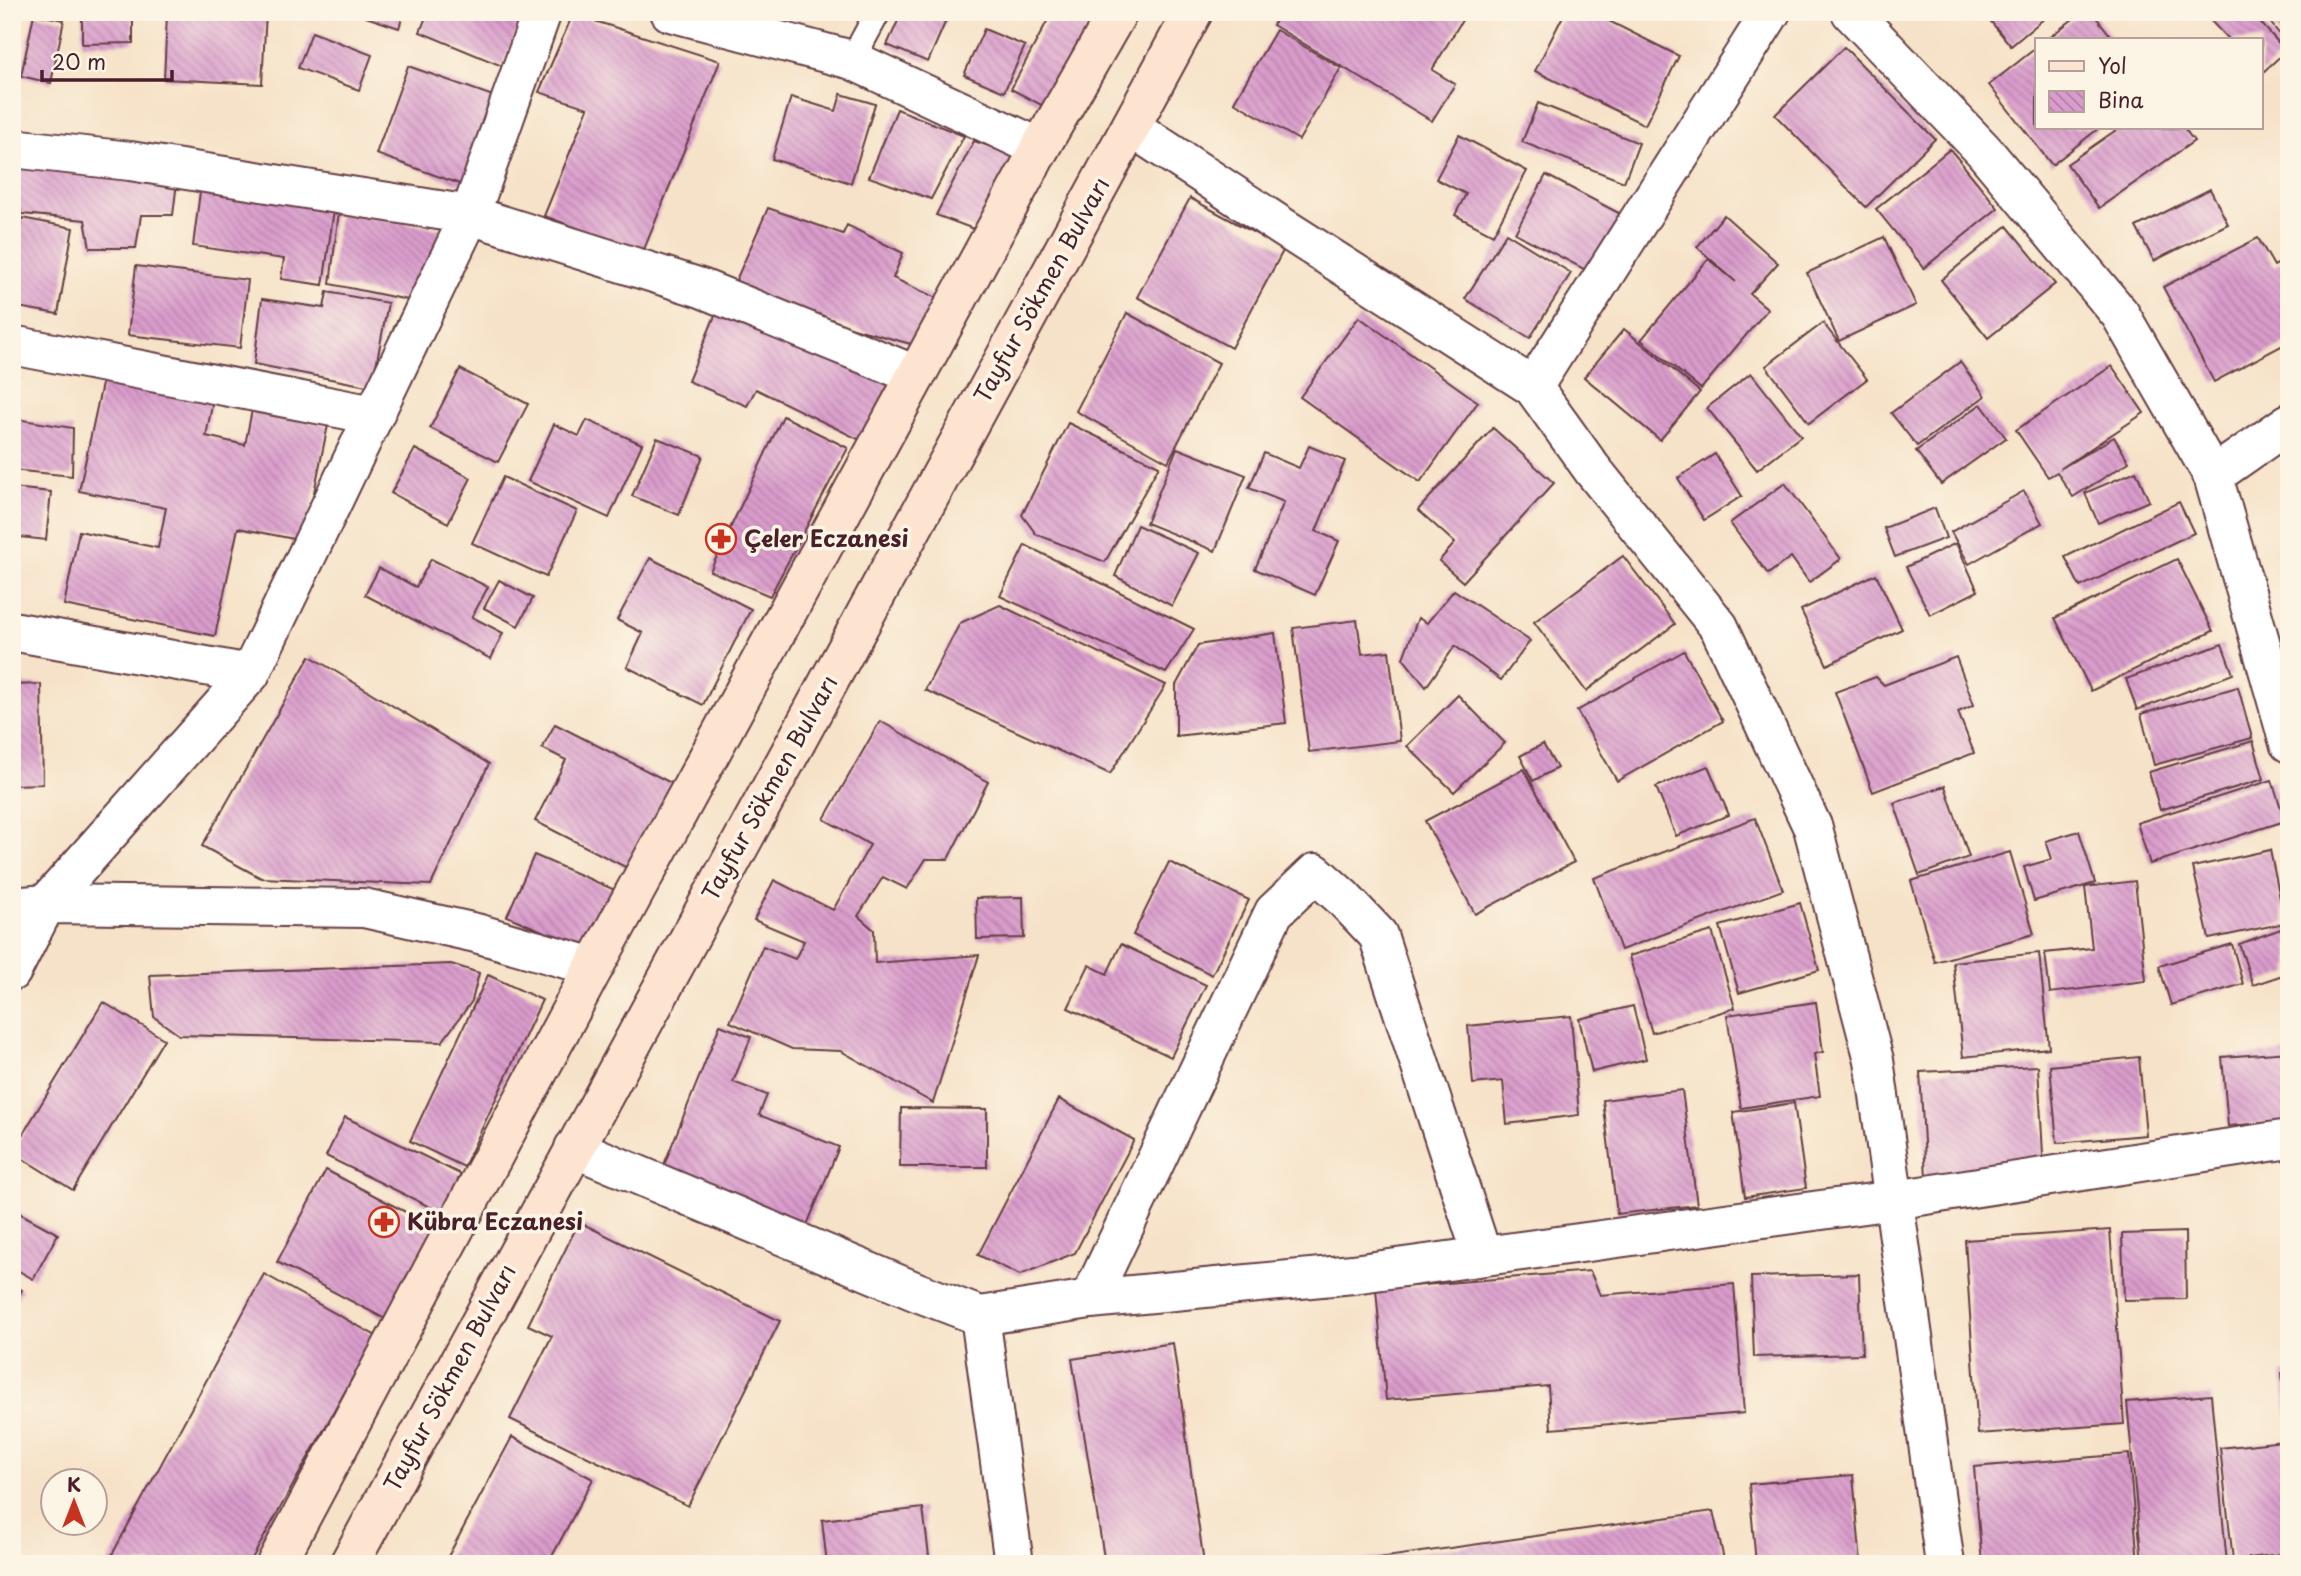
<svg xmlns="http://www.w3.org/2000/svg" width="2301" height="1576" font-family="'Playpen Sans',sans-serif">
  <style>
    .building { fill: url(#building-back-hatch) }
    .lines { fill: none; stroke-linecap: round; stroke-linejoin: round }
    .lane-casing { stroke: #643c43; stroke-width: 28 }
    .street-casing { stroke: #643c43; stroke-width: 42 }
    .secondary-casing { stroke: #643c43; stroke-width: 42 }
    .lane { stroke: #fff; stroke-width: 24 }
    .street { stroke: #fff; stroke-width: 38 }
    .secondary { stroke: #fde4d1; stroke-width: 38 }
    .labels { text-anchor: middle; stroke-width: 7; stroke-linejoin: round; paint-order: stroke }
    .street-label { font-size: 23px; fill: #4a1f2b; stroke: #fcf5e5 }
    .poi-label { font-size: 23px; font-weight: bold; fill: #4a1f2b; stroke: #fcf5e5; text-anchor: start }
  </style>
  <defs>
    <pattern id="building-back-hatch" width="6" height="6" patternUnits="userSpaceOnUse" patternTransform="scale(1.75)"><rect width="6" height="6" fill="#da9ccc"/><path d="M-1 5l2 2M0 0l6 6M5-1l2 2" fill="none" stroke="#b37fa6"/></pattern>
  </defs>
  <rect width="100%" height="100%" fill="#fcf5e5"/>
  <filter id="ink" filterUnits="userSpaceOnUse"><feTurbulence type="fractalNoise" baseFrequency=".0143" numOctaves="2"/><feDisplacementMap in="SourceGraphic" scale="14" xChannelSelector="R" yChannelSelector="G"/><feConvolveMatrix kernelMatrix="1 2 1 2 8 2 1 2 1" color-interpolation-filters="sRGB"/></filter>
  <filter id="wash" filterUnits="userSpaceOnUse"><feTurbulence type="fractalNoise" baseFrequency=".00686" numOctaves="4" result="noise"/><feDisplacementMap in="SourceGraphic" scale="28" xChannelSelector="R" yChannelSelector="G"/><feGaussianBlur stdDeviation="1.57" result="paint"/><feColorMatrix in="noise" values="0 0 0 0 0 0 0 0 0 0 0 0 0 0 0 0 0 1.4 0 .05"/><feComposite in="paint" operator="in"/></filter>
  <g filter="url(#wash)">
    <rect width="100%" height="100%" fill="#f6e2c8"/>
    <g id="blocks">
      <g class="building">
        <polygon points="82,12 133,12 133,43 82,44"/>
        <polygon points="224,12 266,12 262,84 164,79 167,15 223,18"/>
        <polygon points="351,12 404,12 399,28"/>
        <polygon points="428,12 525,12 502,66 420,32"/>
        <polygon points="902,12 939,12 948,16 928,62 887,45"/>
        <polygon points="1052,12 1102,12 1047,108 1011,89"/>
        <polygon points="1281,12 1467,12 1432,70 1455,84 1432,121 1273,25"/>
        <polygon points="1565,12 1591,12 1679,56 1645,125 1535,71"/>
        <polygon points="1983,12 2052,12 2011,46"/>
        <polygon points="2082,12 2092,12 2114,40 2046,40"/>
        <polygon points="2216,12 2251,12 2286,51 2261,74 2261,40 2229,40 2209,19"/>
        <polygon points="2262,12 2289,12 2289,46"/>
        <polygon points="34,14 64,20 51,83 21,76"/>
        <polygon points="573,14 720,61 643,252 544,216 588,108 539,92"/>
        <polygon points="984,29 1025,46 1004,92 964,75"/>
        <polygon points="12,30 19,32 13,53 12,53"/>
        <polygon points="1276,30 1341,68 1299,140 1234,102"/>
        <polygon points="312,32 372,55 359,90 298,68"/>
        <polygon points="1844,47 1935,139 1866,207 1775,115"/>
        <polygon points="2037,47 2037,128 2099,128 2052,165 1989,85"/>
        <polygon points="408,66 496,97 468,187 376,154"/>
        <polygon points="841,94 875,104 851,183 772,159 791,97 836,111"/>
        <polygon points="1538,103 1639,143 1624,182 1522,142"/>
        <polygon points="897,109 964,136 931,199 869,177"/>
        <polygon points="2119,128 2184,128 2194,141 2099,208 2067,164"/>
        <polygon points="1459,135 1527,171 1493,235 1455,215 1466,194 1436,179"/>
        <polygon points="974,141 1018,156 979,231 936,215"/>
        <polygon points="1950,149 1998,208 1924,268 1876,209"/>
        <polygon points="12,165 177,182 173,215 141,215 136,248 90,248 85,220 12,213"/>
        <polygon points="1546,175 1632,220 1601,278 1515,233"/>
        <polygon points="201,184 335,203 323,285 281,279 284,259 193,246"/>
        <polygon points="2210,189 2228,224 2154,261 2136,227"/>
        <polygon points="1190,198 1284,249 1231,348 1137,297"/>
        <polygon points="768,208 843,234 847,225 903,253 893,278 941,300 918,346 785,309 733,287"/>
        <polygon points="339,212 446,230 413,301 330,284"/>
        <polygon points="1724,215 1778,263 1750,294 1768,309 1701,389 1641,340 1708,259 1736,282 1697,247"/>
        <polygon points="22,218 73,228 58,314 12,306 12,272"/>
        <polygon points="2007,226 2055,284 1988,338 1941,280"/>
        <polygon points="1506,233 1571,273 1530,338 1465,299"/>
        <polygon points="1884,237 1916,305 1839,341 1807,273"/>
        <polygon points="2258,238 2274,266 2289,258 2289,342 2214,382 2163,287"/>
        <polygon points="136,266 248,280 240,348 128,335"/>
        <polygon points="327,292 388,303 372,387 254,364 262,299 324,308"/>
        <polygon points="716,313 899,383 868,444 756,389 747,406 688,381"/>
        <polygon points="1127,313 1219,363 1168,462 1076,411"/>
        <polygon points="1359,317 1478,402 1420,482 1300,397"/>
        <polygon points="1823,323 1867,379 1809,423 1766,366"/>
        <polygon points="1624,329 1700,392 1660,440 1584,377"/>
        <polygon points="12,358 19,359 16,419 73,428 72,476 12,470"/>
        <polygon points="1960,362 1985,396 1917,446 1891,413"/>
        <polygon points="2112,366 2144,413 2060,469 2114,437 2129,462 2073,497 2057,472 2048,477 2016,430"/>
        <polygon points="460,369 528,404 498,462 430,428"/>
        <polygon points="1751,373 1801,436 1757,470 1707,408"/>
        <polygon points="103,379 214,395 206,436 245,445 252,410 328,425 304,541 238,528 215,636 64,605 79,531 158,548 166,508 79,491"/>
        <polygon points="1981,404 2006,438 1941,484 1916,451"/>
        <polygon points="783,416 848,448 770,596 710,571"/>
        <polygon points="587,420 642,444 609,518 528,481 554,424 579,436"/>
        <polygon points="1068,423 1159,466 1105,562 1036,534 1022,515"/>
        <polygon points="1493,428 1554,483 1463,582 1439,561 1455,543 1418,510"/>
        <polygon points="657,438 703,456 679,515 632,496"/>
        <polygon points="1309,446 1345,461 1316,531 1339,541 1315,595 1255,569 1284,502 1249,488 1264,453 1299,468"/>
        <polygon points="1177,448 1246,475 1215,551 1146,523"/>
        <polygon points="415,449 471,478 448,523 391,493"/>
        <polygon points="1715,454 1742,496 1704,520 1678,478"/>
        <polygon points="2136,471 2149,501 2098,523 2085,493"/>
        <polygon points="503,477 577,511 546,577 472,543"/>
        <polygon points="1785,483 1841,559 1809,582 1791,557 1768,574 1730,523"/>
        <polygon points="12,488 51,492 46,540 12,536"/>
        <polygon points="2024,491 2042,523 1969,564 1951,532"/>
        <polygon points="2179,502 2194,533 2080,587 2065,557"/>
        <polygon points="1935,508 1946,538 1895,557 1884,528"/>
        <polygon points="1137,525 1199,553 1172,606 1115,576"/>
        <polygon points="1956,543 1978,591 1930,615 1906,567"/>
        <polygon points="1025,545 1194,629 1166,673 1000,596"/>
        <polygon points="1623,556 1675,624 1586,691 1534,622"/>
        <polygon points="650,558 751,609 703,705 627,667 643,633 617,620"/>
        <polygon points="431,559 488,587 472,617 503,633 491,659 365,595 379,568 416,587"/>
        <polygon points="2177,559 2213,631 2091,691 2055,618"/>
        <polygon points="1876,574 1902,629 1827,665 1801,610"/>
        <polygon points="499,580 533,598 518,626 484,608"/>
        <polygon points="1454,590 1530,641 1501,680 1455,646 1426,687 1403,658 1418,618 1427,623"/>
        <polygon points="1000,605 1166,685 1110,774 925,690 960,623"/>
        <polygon points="1357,620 1362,654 1389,651 1400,741 1309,752 1293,628"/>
        <polygon points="1275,633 1286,723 1176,736 1176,685 1198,645"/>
        <polygon points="2222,644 2233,674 2137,710 2126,679"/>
        <polygon points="1684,651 1723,721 1617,781 1577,711"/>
        <polygon points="310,656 489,764 431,885 261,878 202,846"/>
        <polygon points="1956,657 1974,705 1958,712 1974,753 1873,792 1835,692 1876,677 1884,685"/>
        <polygon points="41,684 43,784 12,785 12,685"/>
        <polygon points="2238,687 2252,738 2154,765 2141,714"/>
        <polygon points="1458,695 1505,743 1454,792 1407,746"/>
        <polygon points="880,721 988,782 948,859 926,859 907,889 883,877 858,916 874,930 875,963 979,955 933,1103 841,1051 792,1049 730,1022 763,946 795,959 804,941 754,920 774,880 833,910 870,845 824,819"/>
        <polygon points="555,724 673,784 629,869 535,821 566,760 542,748"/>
        <polygon points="2253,741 2264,779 2160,810 2149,772"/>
        <polygon points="1543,744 1557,768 1533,781 1520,756"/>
        <polygon points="1708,766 1729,815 1676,836 1656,787"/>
        <polygon points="1524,769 1574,862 1475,914 1425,821"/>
        <polygon points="2272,780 2285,821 2150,864 2137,823"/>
        <polygon points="1945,786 1969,857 1919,875 1894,803"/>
        <polygon points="1755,818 1783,890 1621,950 1594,878"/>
        <polygon points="2079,831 2095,883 2034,901 2024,867 2052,859 2046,841"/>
        <polygon points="2270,850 2285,923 2209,939 2193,867"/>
        <polygon points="2010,852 2034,934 1935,962 1911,881"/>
        <polygon points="534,855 615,890 589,951 507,916"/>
        <polygon points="1169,862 1249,900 1212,975 1133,935"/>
        <polygon points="2135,881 2146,981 2050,993 2045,953 2092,948 2085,887"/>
        <polygon points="1023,897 1024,938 977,939 976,898"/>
        <polygon points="1800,903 1819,970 1739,993 1720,926"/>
        <polygon points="2289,926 2289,973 2253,985 2239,944"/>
        <polygon points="1712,931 1735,1008 1652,1033 1629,956"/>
        <polygon points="1121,944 1206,985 1171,1057 1068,1008 1089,965 1107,974"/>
        <polygon points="2232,944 2243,984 2171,1005 2159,966"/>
        <polygon points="2039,953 2049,1048 1963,1057 1953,962"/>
        <polygon points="451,964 479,973 472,1001 442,1042 179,1035 154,1017 150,975"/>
        <polygon points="488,975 542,1000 464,1167 410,1141"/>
        <polygon points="103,1002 164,1039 73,1190 12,1152"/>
        <polygon points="1816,1002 1823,1052 1814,1054 1820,1096 1741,1108 1727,1015"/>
        <polygon points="1633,1006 1646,1059 1592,1072 1579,1019"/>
        <polygon points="1571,1016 1579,1115 1507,1124 1503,1081 1473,1084 1468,1026"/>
        <polygon points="720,1025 751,1037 733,1082 767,1095 759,1115 839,1147 805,1230 662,1170"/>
        <polygon points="2289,1052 2289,1121 2228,1126 2222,1057"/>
        <polygon points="2139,1057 2146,1135 2057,1143 2050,1066"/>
        <polygon points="2038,1066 2044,1172 1926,1177 1920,1072"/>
        <polygon points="1682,1090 1697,1205 1617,1214 1603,1100"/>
        <polygon points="1059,1099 1134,1140 1075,1253 1020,1275 978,1255"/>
        <polygon points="1794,1103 1806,1188 1745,1197 1733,1112"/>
        <polygon points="901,1108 987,1109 987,1167 900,1167"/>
        <polygon points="345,1117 462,1175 442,1213 326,1156"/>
        <polygon points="326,1170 434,1227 385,1319 277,1262"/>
        <polygon points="12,1209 58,1234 33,1279 12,1267"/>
        <polygon points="579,1222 780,1321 688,1506 510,1419 552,1336 528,1325"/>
        <polygon points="2110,1230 2124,1424 1978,1434 1965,1240"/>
        <polygon points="2185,1232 2186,1299 2124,1300 2122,1234"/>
        <polygon points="1590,1271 1600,1295 1734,1284 1744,1413 1551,1429 1548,1386 1386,1400 1376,1289"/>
        <polygon points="264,1274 376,1336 249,1564 107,1564"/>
        <polygon points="1859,1274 1862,1354 1754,1357 1751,1277"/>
        <polygon points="12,1284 22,1290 12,1306"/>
        <polygon points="1173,1343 1204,1564 1105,1564 1072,1359"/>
        <polygon points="2289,1372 2289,1417 2287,1417 2282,1373"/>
        <polygon points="2211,1395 2227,1564 2142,1564 2127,1402"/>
        <polygon points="512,1437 593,1479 548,1564 444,1564"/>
        <polygon points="2283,1441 2289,1487 2289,1553 2233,1560 2220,1448"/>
        <polygon points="2129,1454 2138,1564 1982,1564 1974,1467"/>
        <polygon points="1853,1475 1861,1564 1756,1564 1749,1484"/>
        <polygon points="923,1508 930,1564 827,1564 822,1520"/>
        <polygon points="1713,1511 1725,1564 1350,1564 1350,1562"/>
      </g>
    </g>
  </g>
  <g filter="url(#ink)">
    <use href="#blocks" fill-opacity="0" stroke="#643c43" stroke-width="2"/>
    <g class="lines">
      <g class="lane-casing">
        <polyline id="lane" points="852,60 878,12"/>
      </g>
      <g class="street-casing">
        <g id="street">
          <polyline points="670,12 852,60 1040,148"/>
          <polyline points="1851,12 1984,151 2120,314 2213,476 2289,743"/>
          <polyline points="1131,127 1284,228 1533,387 1592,469 1719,627 1813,828 1874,1060 1945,1564"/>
          <polyline points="12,148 130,161 470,215 701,288 916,375"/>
          <polyline points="12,345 374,415"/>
          <polyline points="1533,387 1771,12"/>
          <polyline points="2213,476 2289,423"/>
          <polyline points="12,631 250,674"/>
          <polyline points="12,907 46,904 364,908 476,933 594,967"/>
          <polyline points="12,971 46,904 250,674 470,215 542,12"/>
          <polyline points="574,1148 917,1292 980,1316 1014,1564"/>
          <polyline points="1090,1299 1274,912 1315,873 1343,898 1378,935 1482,1255"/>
          <polyline points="980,1316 1090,1299 1353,1274 1894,1200 2289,1139"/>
        </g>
      </g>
      <g class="secondary-casing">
        <g id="secondary">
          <polyline points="276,1564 594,967 1040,148 1118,12"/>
          <polyline points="349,1564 1193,12"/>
        </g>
      </g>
      <use href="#lane" class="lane"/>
      <use href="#street" class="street"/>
      <use href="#secondary" class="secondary"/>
    </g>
  </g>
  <defs>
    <g id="pharmacy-ring" transform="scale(1.575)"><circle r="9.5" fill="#fcf5e5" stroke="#c8321e" stroke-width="1.5"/><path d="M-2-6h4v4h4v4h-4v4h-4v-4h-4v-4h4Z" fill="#c8321e"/></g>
  </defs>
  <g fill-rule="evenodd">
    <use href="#pharmacy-ring" x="721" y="539"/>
    <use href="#pharmacy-ring" x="384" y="1222"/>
  </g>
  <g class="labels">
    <g class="street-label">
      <text transform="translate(1042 290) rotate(-61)" y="8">Tayfur Sökmen Bulvarı</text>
      <text transform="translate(770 788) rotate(-61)" y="8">Tayfur Sökmen Bulvarı</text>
      <text transform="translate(450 1378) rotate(-62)" y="8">Tayfur Sökmen Bulvarı</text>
    </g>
    <g class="poi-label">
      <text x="744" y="547">Çeler Eczanesi</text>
      <text x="407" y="1230">Kübra Eczanesi</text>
    </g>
  </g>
  <rect width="2301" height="1576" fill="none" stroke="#fcf5e5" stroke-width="42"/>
  <rect x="2035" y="38" width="228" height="91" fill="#fcf5e5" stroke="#b59f9b" stroke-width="2"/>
  <rect x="2049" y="61" width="35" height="10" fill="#fde4d1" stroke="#b59f9b" stroke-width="2"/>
  <text x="2098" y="74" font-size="21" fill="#4a1f2b">Yol</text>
  <rect x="2049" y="91" width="35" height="21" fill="url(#building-back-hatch)" stroke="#b59f9b" stroke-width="2"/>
  <text x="2098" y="108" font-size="21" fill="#4a1f2b">Bina</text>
  <g transform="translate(74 1502)"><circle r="33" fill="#fcf5e5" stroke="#b59f9b" stroke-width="2"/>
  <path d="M0-5L12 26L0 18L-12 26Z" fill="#c8321e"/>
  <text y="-10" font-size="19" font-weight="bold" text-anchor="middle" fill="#4a1f2b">K</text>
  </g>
  <path d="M42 70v10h130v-10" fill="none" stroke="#4a1f2b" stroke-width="3.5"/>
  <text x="52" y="70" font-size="21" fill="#4a1f2b" stroke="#fcf5e5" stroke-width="5" paint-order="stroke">20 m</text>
</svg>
